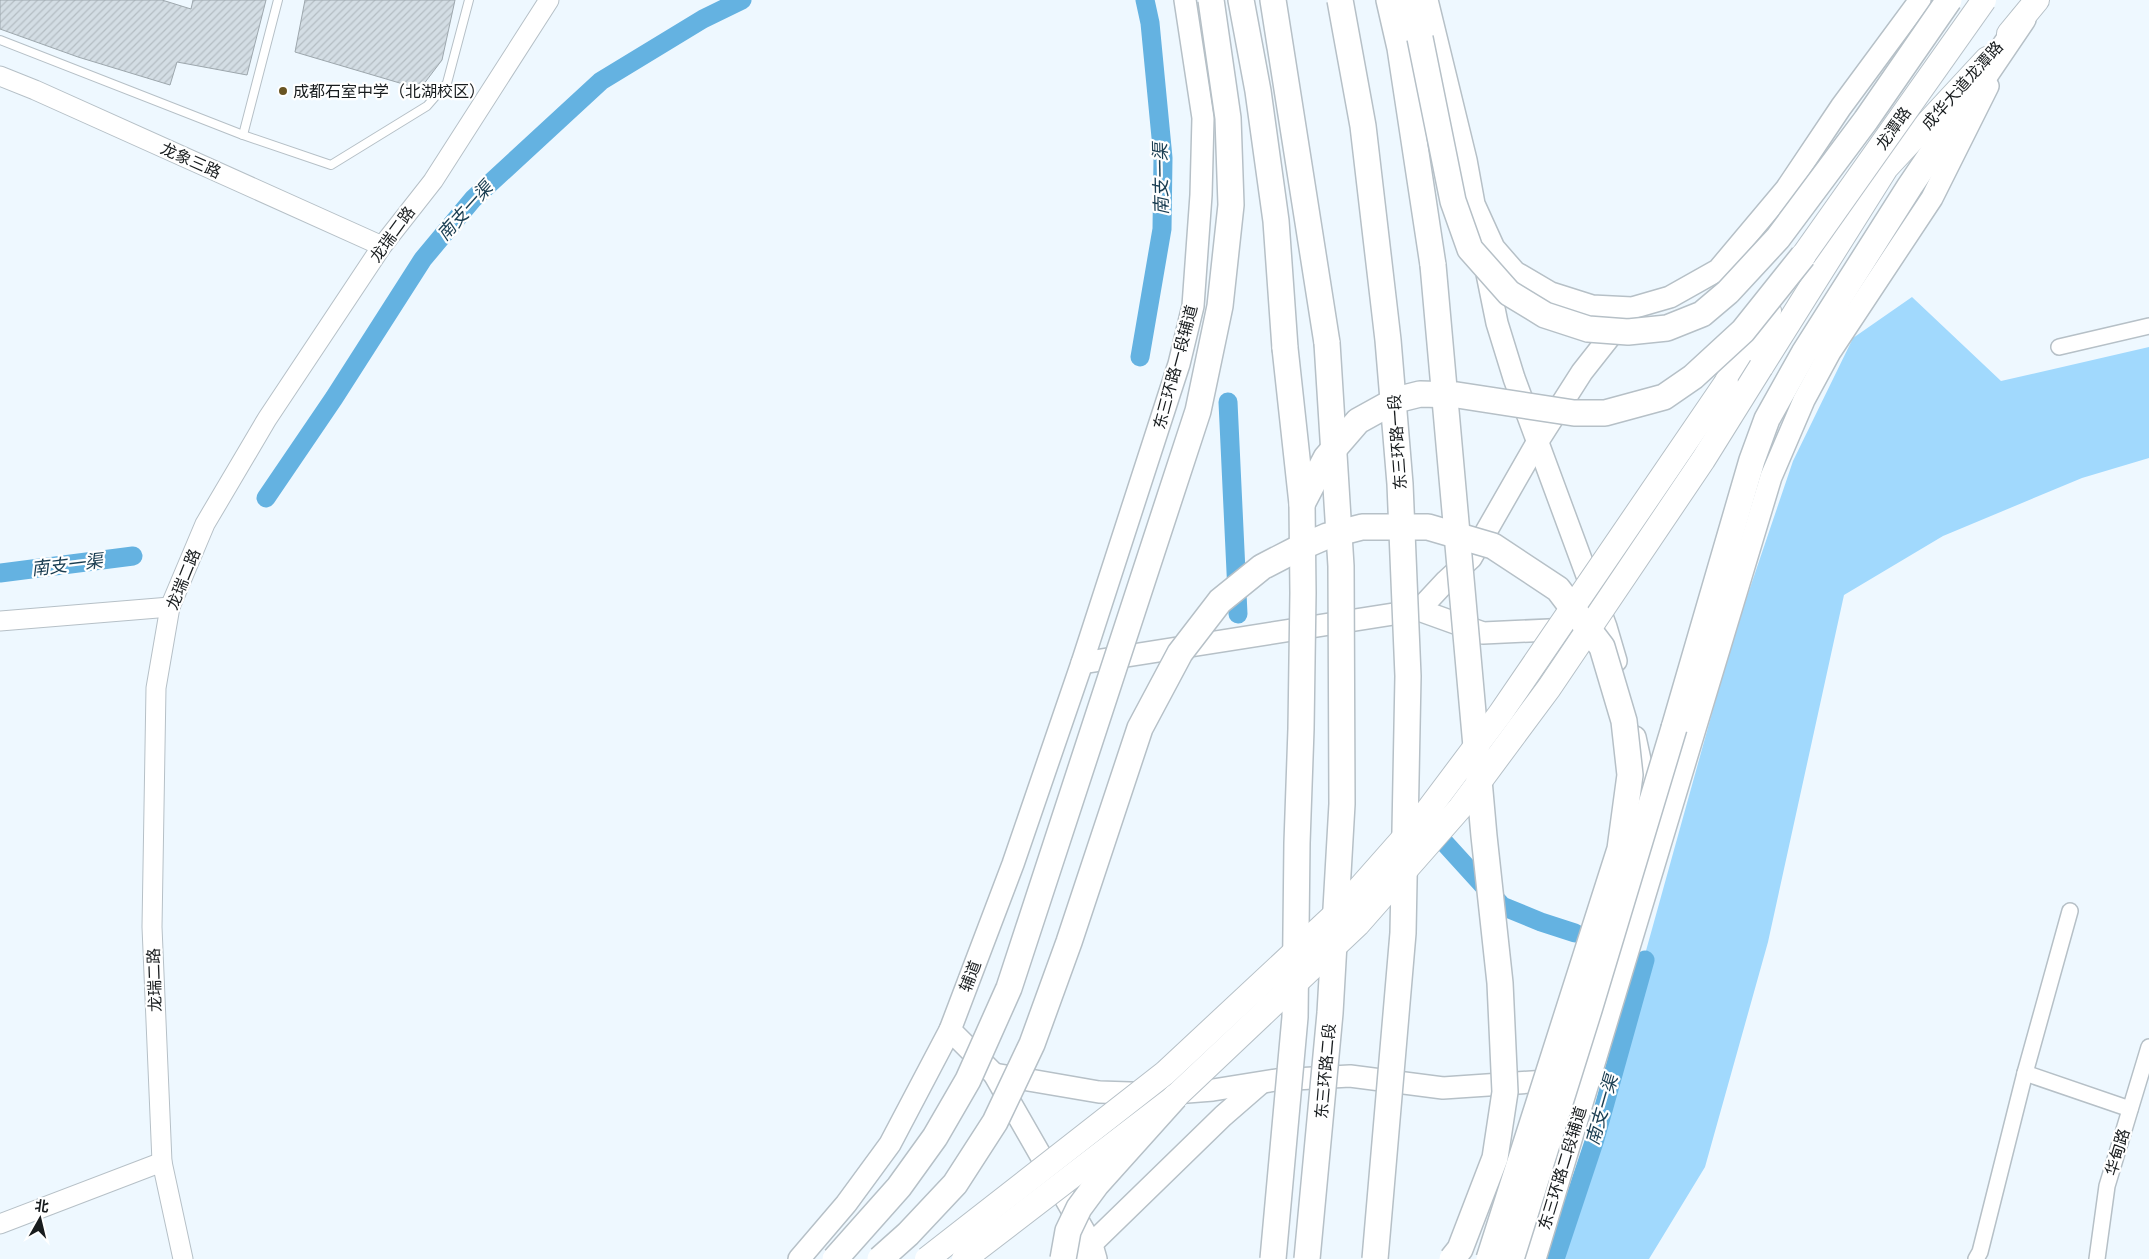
<svg xmlns="http://www.w3.org/2000/svg" width="2149" height="1259" font-family="Georgia,'Noto Sans SC',serif">
  <style>
    .green { fill: #a1d9fd }
    .lines { fill: none; stroke-linecap: round; stroke-linejoin: round }
    .canal { stroke: #64b2e1; stroke-width: 19 }
    .building { fill: url(#building-hatch); stroke: #9da7ad }
    .service-casing { stroke: #b6c0c7; stroke-width: 10 }
    .minor-casing { stroke: #b6c0c7; stroke-width: 18 }
    .tertiary-casing { stroke: #b6c0c7; stroke-width: 21 }
    .secondary-casing { stroke: #b6c0c7; stroke-width: 24 }
    .primary-casing { stroke: #b6c0c7; stroke-width: 26 }
    .trunk-casing { stroke: #b6c0c7; stroke-width: 28 }
    .service { stroke: #fff; stroke-width: 8 }
    .minor { stroke: #fff; stroke-width: 15 }
    .tertiary { stroke: #fff; stroke-width: 19 }
    .secondary { stroke: #fff; stroke-width: 21 }
    .primary { stroke: #fff; stroke-width: 24 }
    .trunk { stroke: #fff; stroke-width: 25 }
    .primary-bridge-casing { stroke: #b6c0c7; stroke-width: 26; stroke-linecap: butt }
    .trunk-bridge-casing { stroke: #b6c0c7; stroke-width: 28; stroke-linecap: butt }
    .primary-bridge { stroke: #fff; stroke-width: 24 }
    .trunk-bridge { stroke: #fff; stroke-width: 25 }
    .poi-dot { fill: #695523; stroke: #fff; stroke-width: 2 }
    .labels { text-anchor: middle; stroke-width: 4.5; stroke-linejoin: round; paint-order: stroke }
    .street-label { font-size: 16px; fill: #181c1e; stroke: #fff }
    .poi-label { font-size: 16px; fill: #181c1e; stroke: #fff; text-anchor: start }
    .water-label { font-size: 18px; font-style: italic; fill: #1a3d51; stroke: #fff }
  </style>
  <defs>
    <pattern id="building-hatch" width="6" height="6" patternUnits="userSpaceOnUse" patternTransform="scale(1.25)"><rect width="6" height="6" fill="#d3dde4"/><path d="M-1 1l2-2M0 6l6-6M5 7l2-2" fill="none" stroke="#b4bdc3"/></pattern>
  </defs>
  <rect width="100%" height="100%" fill="#eef8ff"/>
  <polygon class="green" points="1912,297 2001,381 2149,347 2149,458 2082,478 1943,536 1844,595 1768,942 1705,1167 1649,1259 1557,1259 1599,1120 1732,641 1793,461 1853,338"/>
  <g class="lines">
    <g class="canal">
      <polyline points="1140,357 1162,229 1163,158 1150,23 1145,0"/>
      <polyline points="1228,402 1238,614"/>
      <polyline points="266,498 334,398 423,259 473,199 601,81 703,19 742,0"/>
      <polyline points="0,573 133,556"/>
      <polyline points="1432,829 1502,906 1541,922 1575,933"/>
      <polyline points="1555,1259 1595,1139 1645,960"/>
    </g>
  </g>
  <g class="building">
    <polygon points="0,0 162,0 191,9 193,0 266,0 247,75 177,62 170,85 78,57 0,29"/>
    <polygon points="305,0 455,0 442,60 420,89 295,52"/>
  </g>
  <g class="lines">
    <g class="service-casing">
      <g id="service">
        <polyline points="0,40 243,135 331,165 427,106 447,83 469,0"/>
        <polyline points="243,135 278,0"/>
      </g>
    </g>
    <g class="minor-casing">
      <g id="minor">
        <polyline points="2059,347 2149,326"/>
        <polyline points="2070,911 2025,1073 2130,1109"/>
        <polyline points="1976,1259 1980,1252 2025,1073"/>
        <polyline points="2097,1259 2107,1186 2149,1047"/>
      </g>
    </g>
    <g class="tertiary-casing">
      <g id="tertiary">
        <polyline points="0,76 35,90 382,246"/>
        <polyline points="0,621 170,607"/>
        <polyline points="0,1224 162,1162"/>
        <polyline points="183,1259 162,1162 152,927 156,688 170,607 205,524 267,419 382,246 433,181 549,0"/>
      </g>
    </g>
    <g class="secondary-casing">
      <g id="secondary">
        <polyline points="1427,0 1466,160 1474,204 1494,248 1515,272 1551,293 1592,306 1632,308 1670,297 1718,270 1786,189 1841,107 1920,0"/>
        <polyline points="1485,264 1497,323 1514,378 1606,627 1616,661"/>
        <polyline points="1419,610 1446,581 1471,558 1538,441 1582,372 1623,320"/>
        <polyline points="1082,663 1419,610 1483,633 1571,629"/>
        <polyline points="1635,737 1651,810"/>
        <polyline points="950,1030 994,1074 1092,1245 1096,1259"/>
        <polyline points="994,1074 1099,1092 1161,1094 1213,1090 1276,1080 1350,1076 1443,1088 1561,1080"/>
        <polyline points="799,1259 846,1204 890,1144 950,1030 1013,864 1082,663 1179,364 1193,306 1201,195 1203,118 1185,0"/>
        <polyline points="1076,1259 1223,1116 1261,1083"/>
        <polyline points="1535,1259 1771,477 1804,400 1830,352 1932,198 1988,86"/>
      </g>
    </g>
    <g class="primary-casing">
      <g id="primary">
        <polyline points="2009,34 2037,0"/>
        <polyline points="1761,367 1886,168 1987,59"/>
        <polyline points="1726,383 1769,311"/>
      </g>
    </g>
    <g class="trunk-casing">
      <g id="trunk">
        <polyline points="1241,0 1258,91 1276,221 1285,348"/>
        <polyline points="1273,0 1327,343"/>
        <polyline points="1389,0 1400,48 1433,265"/>
        <polyline points="1407,0 1420,38"/>
        <polyline points="1674,728 1752,460 1767,419 1804,353 1910,186 2023,19"/>
      </g>
    </g>
    <use href="#service" class="service"/>
    <use href="#minor" class="minor"/>
    <use href="#tertiary" class="tertiary"/>
    <use href="#secondary" class="secondary"/>
    <use href="#primary" class="primary"/>
    <use href="#trunk" class="trunk"/>
    <g class="primary-bridge-casing">
      <g id="primary-bridge">
        <polyline points="1803,256 1984,0"/>
        <polyline points="927,1259 1165,1073 1342,908 1425,814 1500,714 1726,383"/>
        <polyline points="964,1259 1175,1097 1358,924 1460,808 1549,688 1703,460 1761,367"/>
      </g>
    </g>
    <g class="trunk-bridge-casing">
      <g id="trunk-bridge">
        <polyline points="1340,0 1363,126 1388,340 1400,484 1408,676 1403,933 1375,1259"/>
        <polyline points="1420,38 1453,201 1470,249 1509,293 1545,315 1588,329 1628,332 1667,328 1702,314 1728,292 1778,238 1866,120 1949,0"/>
        <polyline points="1433,265 1484,836 1500,983 1505,1092 1495,1158 1460,1249 1452,1259"/>
        <polyline points="1302,504 1326,458 1358,421 1396,400 1420,394 1457,395 1574,413 1605,413 1664,397 1693,377 1743,331 1803,256"/>
        <polyline points="835,1259 899,1187 935,1137 968,1080 1009,988 1198,411 1220,306 1231,205 1228,118 1211,0"/>
        <polyline points="880,1259 908,1234 955,1184 995,1122 1032,1044 1069,942 1140,728 1180,653 1220,601 1262,567 1297,549 1327,536 1362,527 1428,527 1493,546 1558,589 1602,647 1624,721 1630,775 1620,849 1489,1259"/>
        <polyline points="1063,1259 1068,1231 1079,1208 1096,1185 1175,1097"/>
        <polyline points="1273,1259 1295,1017 1297,843 1301,729 1303,593 1302,504 1285,348"/>
        <polyline points="1307,1259 1330,1013 1342,804 1341,566 1327,343"/>
        <polyline points="1511,1259 1589,1010 1674,728"/>
      </g>
    </g>
    <use href="#primary-bridge" class="primary-bridge"/>
    <use href="#trunk-bridge" class="trunk-bridge"/>
  </g>
  <circle class="poi-dot" cx="283" cy="91" r="5"/>
  <g class="labels">
    <g class="street-label">
      <text transform="translate(1962 85) rotate(-48)" y="6">成华大道龙潭路</text>
      <text transform="translate(1893 128) rotate(-55)" y="6">龙潭路</text>
      <text transform="translate(191 160) rotate(24)" y="6">龙象三路</text>
      <text transform="translate(392 234) rotate(-54)" y="6">龙瑞二路</text>
      <text transform="translate(1175 367) rotate(-75)" y="6">东三环路一段辅道</text>
      <text transform="translate(1397 442) rotate(-94)" y="6">东三环路一段</text>
      <text transform="translate(183 579) rotate(-68)" y="6">龙瑞二路</text>
      <text transform="translate(970 976) rotate(-69)" y="6">辅道</text>
      <text transform="translate(154 980) rotate(-92)" y="6">龙瑞二路</text>
      <text transform="translate(1325 1071) rotate(-85)" y="6">东三环路二段</text>
      <text transform="translate(2117 1152) rotate(-73)" y="6">华甸路</text>
      <text transform="translate(1562 1168) rotate(-73)" y="6">东三环路二段辅道</text>
    </g>
    <g class="poi-label">
      <text x="293" y="97">成都石室中学（北湖校区）</text>
    </g>
    <g class="water-label">
      <text transform="translate(1161 179) rotate(-91)" y="6">南支一渠</text>
      <text transform="translate(465 211) rotate(-48)" y="6">南支一渠</text>
      <text transform="translate(67 565) rotate(-7)" y="6">南支一渠</text>
      <text transform="translate(1602 1110) rotate(-74)" y="6">南支一渠</text>
    </g>
  </g>
  <g transform="translate(40 1219) rotate(8)" stroke="#ffffff" stroke-width="4" paint-order="stroke">
  <path d="M0-4L9 19L0 12L-9 19Z" fill="#181c1e"/>
  <text y="-8" font-size="14" font-weight="bold" text-anchor="middle" fill="#181c1e">北</text>
  </g>
</svg>
